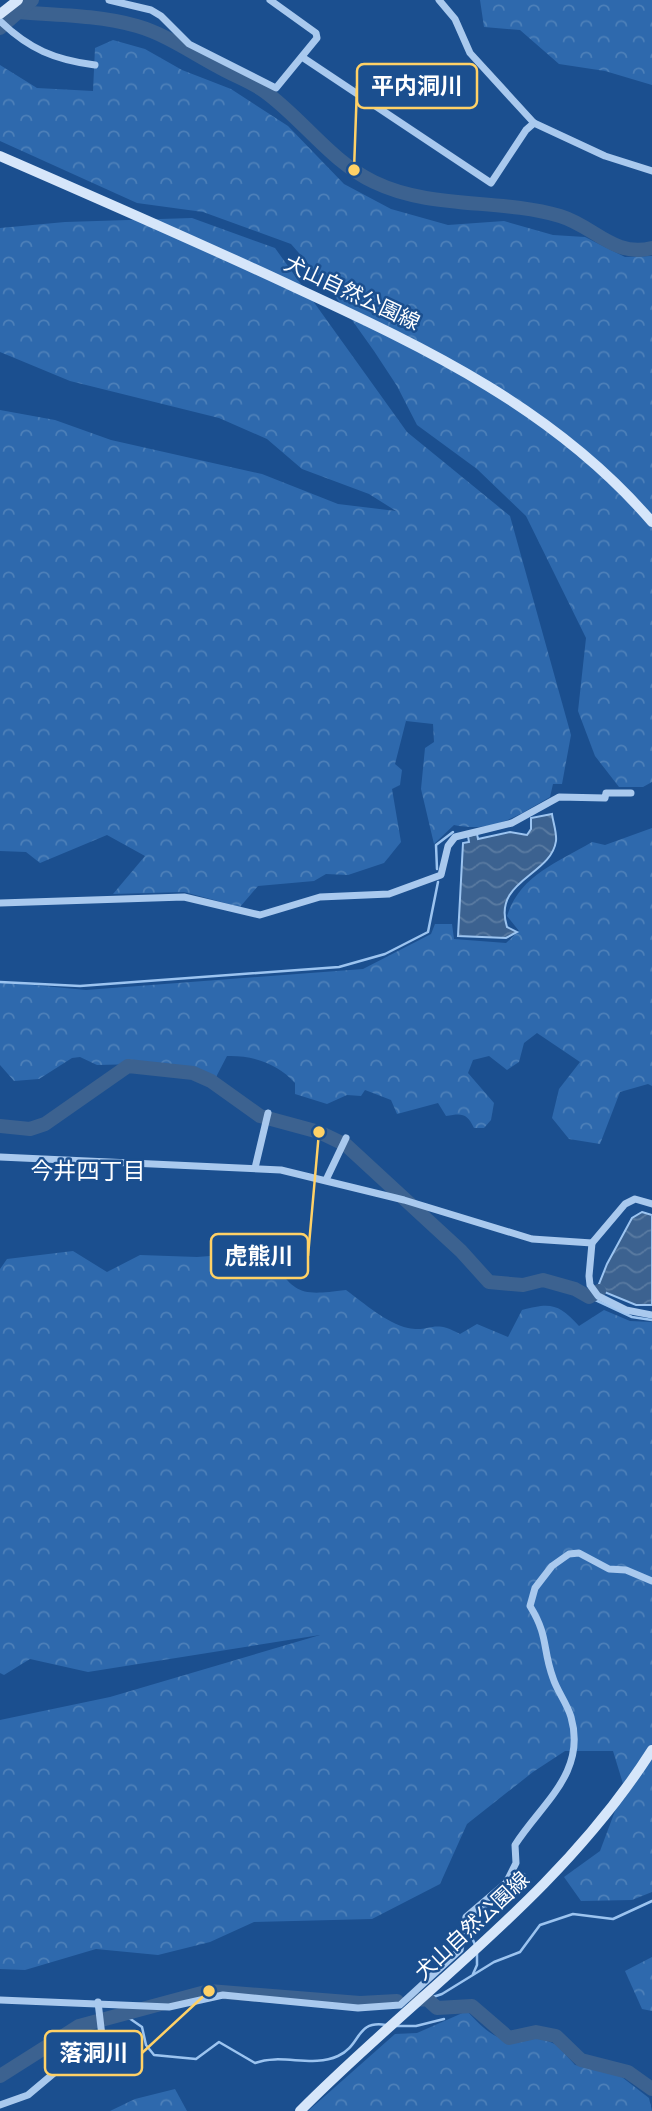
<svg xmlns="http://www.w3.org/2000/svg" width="652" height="2111" font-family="Karla,'Noto Sans JP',sans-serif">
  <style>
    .forest { fill: url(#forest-crowns) }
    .water { fill: url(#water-waves); stroke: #9cc4f0; stroke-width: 2 }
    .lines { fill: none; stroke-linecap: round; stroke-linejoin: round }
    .stream { stroke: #9cc4f0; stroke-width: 2.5 }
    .river { stroke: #3c6290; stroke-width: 14 }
    .minor { stroke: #a9c9ee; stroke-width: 7 }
    .secondary { stroke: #d6e6fa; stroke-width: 10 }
    .labels { text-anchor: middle; stroke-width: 5; stroke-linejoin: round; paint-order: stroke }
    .street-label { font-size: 21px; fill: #fff; stroke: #1b4f8f }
    .neighbourhood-label { font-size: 23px; fill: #fff; stroke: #1b4f8f }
    .leader { fill: none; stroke: #ffd166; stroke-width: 2.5 }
    .callout-dot { fill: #ffd166; stroke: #1b4f8f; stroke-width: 2.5 }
    .callout { fill: #1b4f8f; stroke: #ffd166; stroke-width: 2.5 }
    .callout-label { font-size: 23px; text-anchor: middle; font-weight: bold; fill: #fff }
  </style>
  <defs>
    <pattern id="forest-crowns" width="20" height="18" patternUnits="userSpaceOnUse" patternTransform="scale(1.75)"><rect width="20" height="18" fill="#2e69ad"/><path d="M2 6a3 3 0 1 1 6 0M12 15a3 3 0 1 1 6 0" fill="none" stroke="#4d80b9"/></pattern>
    <pattern id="water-waves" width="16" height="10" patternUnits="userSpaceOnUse" patternTransform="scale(1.75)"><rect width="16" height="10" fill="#3c6290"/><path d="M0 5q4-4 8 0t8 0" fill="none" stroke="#597aa1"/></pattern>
  </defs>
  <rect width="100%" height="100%" fill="#1b4f8f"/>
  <g class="forest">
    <polygon points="480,0 652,0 652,85 605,71 559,64 520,30 484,27"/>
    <polygon points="113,40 145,49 182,70 231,89 288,126 344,184 391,209 448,225 504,221 553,235 585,237 625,257 652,256 652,782 643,787 619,787 595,756 578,711 586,638 526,516 477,469 417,425 397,386 374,351 327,285 291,244 203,212 137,203 0,141 0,65 37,88 93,91 95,48"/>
    <path d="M192,218L275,248L407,432L510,516L571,735L562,784H553L550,797C517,816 494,833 454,825L434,844L421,789L425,748L434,742L433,724L406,721L395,764L402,770L400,785L392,789L401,842L384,863L348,875L326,874L314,881L258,886L240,907L184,892L113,894L145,856L107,835L40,863L26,852L0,851V410L55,420L111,440L262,474L338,504L396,511L369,494L302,469L267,439L219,418L70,381L0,352V228L65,222Z"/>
    <path d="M652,828V1086L648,1084L620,1092L600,1144L569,1139L552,1118L559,1089L580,1062L537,1033L524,1043L519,1062L507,1070L489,1056L473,1060L468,1073L494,1103L491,1120L484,1128H474C467,1113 462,1113 446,1116L438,1103L397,1114L391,1100L365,1090L361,1096L347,1095L327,1104L295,1094V1083C278,1064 253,1055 227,1056L215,1079L197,1072L140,1064L97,1065L80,1057L72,1058L39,1079L14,1081L0,1065V982L86,990L363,969L431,934L435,924H452L454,939L506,943L519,931L507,916C520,875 557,863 592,842L605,845Z"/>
    <path d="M73,1251L107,1272L140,1255L197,1257L264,1252C297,1292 293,1297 346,1290C364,1303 386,1323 408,1328C431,1333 432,1318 460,1334L477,1324L508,1337L522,1310C551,1302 559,1304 579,1326L604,1310L630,1321L652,1322V1892L632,1900L581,1901L564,1877L600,1851L624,1787L613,1751H565L533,1772L467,1824L440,1884L372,1919L254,1922L210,1942L158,1955L96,1949L25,1970L0,1969V1720L110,1697L320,1635L88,1672L30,1659L4,1675L0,1673V1269L7,1259Z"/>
    <polygon points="652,1957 652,2011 642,2009 625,1971"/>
    <path d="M467,2011C489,2035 501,2046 534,2035L557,2045L575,2065L614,2071L649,2098L652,2111H308L395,2034L417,2033Z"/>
    <polygon points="175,2089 187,2111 110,2111 135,2099"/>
  </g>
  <g class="water">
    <path d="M552,814C553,822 557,833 556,841C551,876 492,880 507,927L517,932L506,938L458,936L463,843L469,842L468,836L477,834L478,839L510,832L527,835L531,829V818Z"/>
    <polygon points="642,1212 652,1215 652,1305 636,1305 597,1289 607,1264 632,1218"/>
  </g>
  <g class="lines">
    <g class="stream">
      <polyline points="437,869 436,845 453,832"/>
      <polyline points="0,982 80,986 339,967 385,954 428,932 438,882"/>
      <polyline points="589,1297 632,1317 652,1320"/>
      <polyline points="476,1947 469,1931 475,1916 524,1874"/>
      <polyline points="473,1974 477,1965 477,1953"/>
      <polyline points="427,1999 442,1994 494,1962 520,1952 540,1925 573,1914 613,1919 652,1901"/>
      <path d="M112,2018H129L142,2027L146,2045L154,2055L196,2059L219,2042L255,2063C282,2053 312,2068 338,2056C362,2045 355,2020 386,2025"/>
      <polyline points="396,2026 416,2026 444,2019"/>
    </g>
    <g class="river">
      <path d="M16,12C56,15 98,15 137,26C165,34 191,52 217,66C232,75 250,81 264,91C302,118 331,162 374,182C432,210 499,198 560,216C594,226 614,258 652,248"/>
      <polyline points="0,28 32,0"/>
      <polyline points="0,1126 30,1129 45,1124 128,1066 193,1073 211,1081 260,1116 319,1132 346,1145 461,1251 489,1282 523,1285 543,1280 575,1289 589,1297 599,1291"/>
      <polyline points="415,2000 427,1999 437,2008 472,2006 509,2038 536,2032 556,2036 581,2060 628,2072 652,2089"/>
      <polyline points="0,2076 79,2026 209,1991 360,2003 397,2001"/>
    </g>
    <g class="minor">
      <polyline points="109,0 151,10 161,16 189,44 276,88 317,38 316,33 270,0"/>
      <polyline points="439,0 455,19 470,53 534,123 605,156 652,171"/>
      <path d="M0,21C29,49 55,60 95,65"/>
      <polyline points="302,57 491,183 526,130 534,123"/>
      <polyline points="0,903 184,897 260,915 320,897 389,894 441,875 448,846 455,837 512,823 559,797 605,798 606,793 631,793"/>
      <polyline points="0,1157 281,1170 404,1200 532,1239 592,1243"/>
      <polyline points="255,1168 268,1113"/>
      <polyline points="326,1180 346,1138"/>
      <polyline points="652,1204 635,1199 625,1204 592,1243 589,1276 590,1285 598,1296 626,1310 652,1315"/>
      <path d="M0,2000L169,2007L223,1995L358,2008L400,2005L460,1950L466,1917L506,1883L516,1863L515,1845C541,1804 587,1773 571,1717C567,1703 557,1691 553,1678C542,1648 549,1637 530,1606L535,1588L552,1566L569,1554L579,1553L609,1569L626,1570L652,1581"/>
      <polyline points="0,2105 28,2095 66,2063 104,2053 98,2002"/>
    </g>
    <g class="secondary">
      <polyline points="0,14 18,0"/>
      <path d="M0,156C99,199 198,242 296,288C428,349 556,410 652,522"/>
      <path d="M300,2111C419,1991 560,1895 652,1750"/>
    </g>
  </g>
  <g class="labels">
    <g class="street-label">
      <text transform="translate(352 293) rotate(25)" y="7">犬山自然公園線</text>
      <text transform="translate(472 1926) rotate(-43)" y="7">犬山自然公園線</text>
    </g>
    <g class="neighbourhood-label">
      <text x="88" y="1179">今井四丁目</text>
    </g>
  </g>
  <path class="leader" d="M354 170L357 86M319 1132L308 1256M209 1991L142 2053"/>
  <g class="callout-dot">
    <circle cx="354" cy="170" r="7"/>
    <circle cx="319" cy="1132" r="7"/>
    <circle cx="209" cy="1991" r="7"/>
  </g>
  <g class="callout">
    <rect x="357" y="64" width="120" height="44" rx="7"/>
    <rect x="211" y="1234" width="97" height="44" rx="7"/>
    <rect x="45" y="2031" width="97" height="44" rx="7"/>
  </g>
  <g class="callout-label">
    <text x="417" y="94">平内洞川</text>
    <text x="259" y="1264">虎熊川</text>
    <text x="94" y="2061">落洞川</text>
  </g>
</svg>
